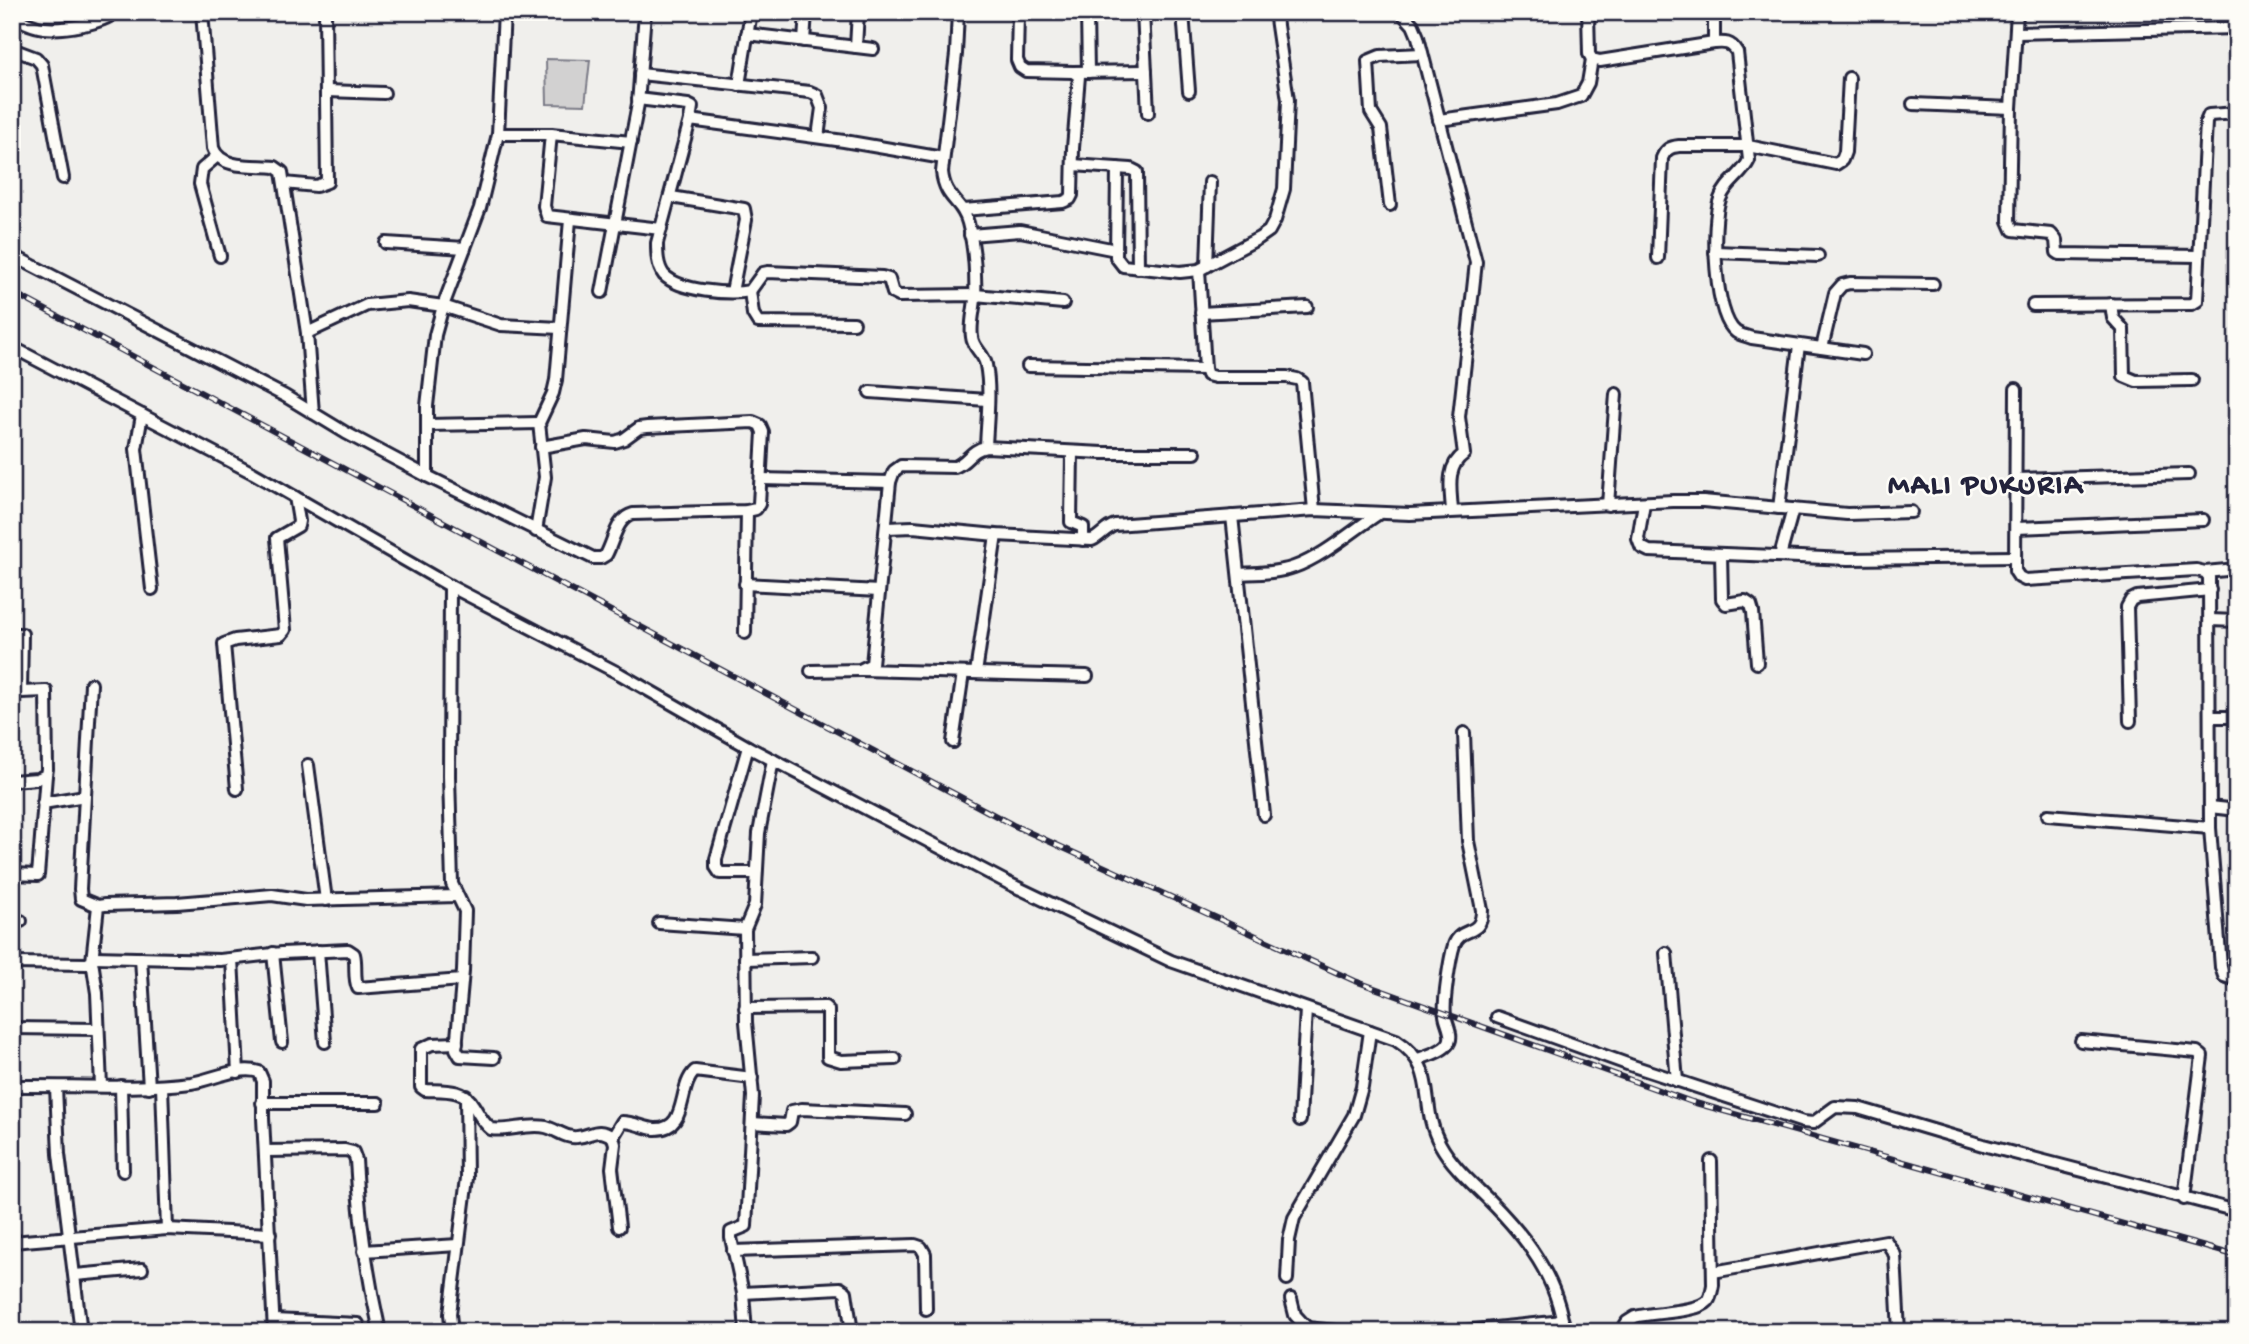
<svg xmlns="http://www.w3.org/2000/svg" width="2249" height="1344" font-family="'Gochi Hand',sans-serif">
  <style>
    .green { fill: #d2d1d1; stroke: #7a7a86; stroke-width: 2 }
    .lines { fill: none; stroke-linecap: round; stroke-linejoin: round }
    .minor-casing { stroke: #22223b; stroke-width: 16 }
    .minor { stroke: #fdfcf7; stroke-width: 10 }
    .rail-casing { stroke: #22223b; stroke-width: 6 }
    .rail { stroke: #fdfcf7; stroke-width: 3.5; stroke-dasharray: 10; stroke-linecap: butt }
    .labels { text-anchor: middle; stroke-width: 5; stroke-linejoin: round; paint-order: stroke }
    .district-label { font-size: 30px; font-weight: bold; letter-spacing: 2px; fill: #22223b; stroke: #fdfcf7 }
  </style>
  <rect width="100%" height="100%" fill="#f0efec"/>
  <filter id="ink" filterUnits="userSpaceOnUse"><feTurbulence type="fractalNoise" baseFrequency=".0143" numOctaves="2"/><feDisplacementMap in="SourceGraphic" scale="14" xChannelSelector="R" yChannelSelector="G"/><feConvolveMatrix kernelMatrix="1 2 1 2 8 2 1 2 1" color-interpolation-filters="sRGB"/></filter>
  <g filter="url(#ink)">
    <polygon class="green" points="546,59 590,60 585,105 547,104"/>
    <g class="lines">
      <g class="minor-casing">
        <g id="minor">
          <path d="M202,12L213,148C221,170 255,165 275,167L282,172L307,333L313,413"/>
          <path d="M958,12L956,54L942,172C945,200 962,200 968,223C974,246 976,276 975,299C974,311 970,325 972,337C973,349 984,353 986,365C991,391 987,420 986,447"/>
          <polyline points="1087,12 1088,72"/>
          <polyline points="1143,12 1148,113"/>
          <polyline points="1183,12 1189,91"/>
          <path d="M1401,12L1413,25L1418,37L1476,262L1459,417L1464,454C1445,467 1451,491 1452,511"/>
          <path d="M1588,12L1589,54L1592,59L1600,61L1714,43C1725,42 1731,42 1737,52L1749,160C1742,176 1726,182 1720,199C1711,224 1714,316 1736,332C1740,335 1747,336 1752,338L1863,354"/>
          <polyline points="2017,12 2011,108 2009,221 2013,230 2051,234 2056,240 2057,252 2060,254 2199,256"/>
          <polyline points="2230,12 2237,18"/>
          <path d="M12,16C22,21 32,27 44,28C62,30 102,24 115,12"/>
          <polyline points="2016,33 2237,28"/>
          <polyline points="747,34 873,49"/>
          <polyline points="804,41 806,12"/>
          <polyline points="1714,43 1714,12"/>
          <polyline points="856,47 858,12"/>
          <polyline points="12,49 36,58 42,65 63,178"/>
          <polyline points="1073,72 1146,71"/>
          <polyline points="640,74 810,92 817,95 822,108 818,137"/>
          <polyline points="739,85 751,12"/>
          <polyline points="327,91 384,93"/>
          <polyline points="638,99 688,105 692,107 690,120"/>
          <polyline points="1913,104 2011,108"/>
          <polyline points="1439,120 1557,104 1581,96 1588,83 1592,59"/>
          <polyline points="498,134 551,134 631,142"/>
          <polyline points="551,134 544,206 547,216 661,229"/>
          <polyline points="216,157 202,169 200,184 220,256"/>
          <path d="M943,158L844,141L690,120L657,243C657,253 657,266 664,275C680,291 729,295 750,291L763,273L768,272L882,277L889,279L893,293L899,296L975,295L1063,303"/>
          <polyline points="1073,165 1131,169 1137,172 1138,268"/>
          <polyline points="1117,168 1116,257 1123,266 1180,272 1199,270 1259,238 1269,231 1275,220 1284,189 1288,100 1275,12"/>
          <polyline points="284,183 316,186 327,182 325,12"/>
          <polyline points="671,197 744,209 746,220 732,292"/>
          <polyline points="1390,205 1381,128 1371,112 1368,61 1380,56 1422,54"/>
          <polyline points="963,210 1063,202 1070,199 1072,195 1073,148 1079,76 1073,72 1026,71 1020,67 1017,60 1018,12"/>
          <polyline points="970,235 1020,231 1116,250"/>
          <polyline points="386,243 465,248"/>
          <polyline points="1715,252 1818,256"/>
          <path d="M12,255L285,396L346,433L427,476L593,558H601L606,555C614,541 616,518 633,514L747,511L756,509L759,504L763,432L760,425L753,422L647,427L639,428L624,439L615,442L586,439L541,447"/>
          <path d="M1658,258L1662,158C1666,149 1670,147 1679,146H1748L1836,164L1842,160L1845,152L1849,78"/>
          <polyline points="1207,266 1210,182"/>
          <polyline points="1199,270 1205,369 1207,375 1215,377 1287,377 1297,379 1302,382 1314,510"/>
          <polyline points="750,291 753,314 758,322 854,323"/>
          <polyline points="602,292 638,104 645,12"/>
          <polyline points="2111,304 2113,318 2123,329 2124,376 2136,381 2192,380"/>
          <polyline points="2033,305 2192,304 2197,301 2206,122 2209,115 2237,113"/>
          <polyline points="1201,313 1307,307"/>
          <polyline points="307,333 367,305 408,301 443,306 501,325 560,328"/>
          <path d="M12,347L253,473L450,586L620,674L748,747L1008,883L1171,961L1396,1040C1440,1068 1418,1105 1440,1144C1452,1166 1472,1183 1489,1200C1526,1237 1558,1278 1564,1332"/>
          <polyline points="1822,348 1835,293 1842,285 1850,283 1933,284"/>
          <polyline points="1028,366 1205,369"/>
          <polyline points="2016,389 2015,571 2019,577 2025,580 2196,570 2205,572 2209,577 2210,828 2221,967 2224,976 2237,980"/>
          <polyline points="870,392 987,400"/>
          <polyline points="142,415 136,449 152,589"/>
          <polyline points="427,425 539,423"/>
          <polyline points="1072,452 1071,522 1083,527 1083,540"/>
          <polyline points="427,476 427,406 435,335 443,306 480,208 498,134 504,12"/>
          <polyline points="761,479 890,482"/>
          <polyline points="2017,479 2189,474"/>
          <polyline points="1644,503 1638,539 1641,547 1649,551 1848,559 2015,557"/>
          <polyline points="1608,505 1616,394"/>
          <polyline points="1779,508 1799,345"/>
          <polyline points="1232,516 1264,815"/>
          <path d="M887,528L913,527L996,535L1092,540C1101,536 1105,528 1115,525L1314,510L1410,514L1673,501H1703L1847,514L1911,512"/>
          <polyline points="2016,528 2203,520"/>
          <polyline points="536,531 545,477 539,423 553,393 556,380 570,220"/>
          <polyline points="1721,554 1722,599 1726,604 1745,601 1751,605 1753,612 1757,663"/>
          <polyline points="1780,556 1793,509"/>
          <polyline points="2205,572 2237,569"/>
          <path d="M1240,574C1258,573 1277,573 1294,567C1324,556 1352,531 1378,514"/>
          <polyline points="745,584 879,591"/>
          <polyline points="450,586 449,776 452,884 465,911 463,971 456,1049 460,1056 494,1058"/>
          <polyline points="2210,620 2237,621"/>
          <polyline points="745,633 747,511"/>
          <polyline points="12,634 22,634 21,692 46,691 47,769 46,775 37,779 12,781"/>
          <polyline points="862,670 1087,676"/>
          <path d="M811,671L860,670L872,664L890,482L894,471L901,466L955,467C969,461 970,450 986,447L1103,453H1195"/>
          <polyline points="976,673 996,535"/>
          <polyline points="91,684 80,889 81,899 98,906"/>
          <polyline points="2210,717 2237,717"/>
          <polyline points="2130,721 2127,607 2131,600 2137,597 2210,590"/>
          <polyline points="953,742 963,673"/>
          <polyline points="748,747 716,859 716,867 720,873 756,873"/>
          <polyline points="308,765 326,900"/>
          <polyline points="237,789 224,644 235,640 281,635 285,630 277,538 298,526 299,521 295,497"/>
          <polyline points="43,803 85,796"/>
          <polyline points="2210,807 2237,810"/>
          <polyline points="2048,815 2210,828"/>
          <polyline points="12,874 38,875 46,775"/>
          <polyline points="12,922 21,921"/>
          <polyline points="659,923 745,929"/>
          <polyline points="318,951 325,1042"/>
          <polyline points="273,953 282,1042"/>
          <polyline points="1666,953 1677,1081"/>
          <path d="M94,957L220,960L282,953L348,950L354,954C357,965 353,977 358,988L462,980"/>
          <polyline points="141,958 149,1087"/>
          <polyline points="232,959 238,1072"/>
          <polyline points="745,959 812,957"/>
          <polyline points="92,961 97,993 101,1086"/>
          <polyline points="12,963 87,964 92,961 98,906 105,905 177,903 272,895 306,900 457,896"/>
          <polyline points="745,1008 825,1007 828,1010 828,1057 841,1061 895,1059"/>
          <polyline points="1497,1017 1630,1065 1803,1122 1813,1123 1835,1107 1858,1108 1983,1145 2237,1211"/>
          <polyline points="12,1028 98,1029"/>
          <polyline points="2081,1041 2197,1052 2202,1056 2184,1199"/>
          <path d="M457,1043L432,1044L421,1049V1087L425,1090C442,1091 464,1088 473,1105C479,1114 482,1122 491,1129C509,1132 527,1123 546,1127C555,1129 567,1139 577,1137C592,1136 596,1126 613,1137L615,1144L612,1168L619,1227"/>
          <path d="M1418,1059C1427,1056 1441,1052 1447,1045C1455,1037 1446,1024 1445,1015C1443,1002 1450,957 1454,945C1461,925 1482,938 1482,910L1468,841L1464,733"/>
          <path d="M12,1086C72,1085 132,1090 191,1083C211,1080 240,1065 259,1072L263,1081V1118L274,1332"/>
          <polyline points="121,1086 123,1171"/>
          <polyline points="162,1086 167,1229"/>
          <polyline points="56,1087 59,1154 81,1332"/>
          <polyline points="262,1103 378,1103"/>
          <polyline points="1300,1120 1306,1009"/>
          <polyline points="752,1123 786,1125 790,1122 792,1111 802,1109 905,1114"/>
          <path d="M613,1137L622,1122C634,1122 644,1128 655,1129C689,1130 677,1087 695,1071L752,1078"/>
          <path d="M265,1151L345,1150L353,1152L356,1160C359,1219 367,1274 380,1332"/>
          <polyline points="12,1242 167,1229 270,1234"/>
          <polyline points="364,1251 458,1245"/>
          <polyline points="733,1251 915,1245 921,1247 925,1254 926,1309"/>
          <polyline points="1713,1272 1886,1241 1895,1255 1899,1332"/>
          <polyline points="75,1275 142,1269"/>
          <polyline points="1287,1279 1289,1240 1294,1218 1354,1115 1362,1087 1370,1031"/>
          <polyline points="743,1293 840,1288 846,1292 852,1332"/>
          <polyline points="1291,1299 1295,1315 1307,1328 1308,1332"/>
          <polyline points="274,1320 358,1324"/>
          <polyline points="1307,1328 1345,1332"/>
          <polyline points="452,1332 450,1314 467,1178 466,1096"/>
          <polyline points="746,1332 743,1293 731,1238 731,1232 746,1226 753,1096 746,1022 745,929 755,905 759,833 773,760"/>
          <polyline points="1454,1332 1563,1321"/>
          <path d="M1621,1332L1627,1322L1635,1317C1652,1312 1697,1313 1708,1301C1711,1297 1712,1290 1713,1285L1711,1161"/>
        </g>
      </g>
      <use href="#minor" class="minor"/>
      <g class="rail-casing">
        <polyline id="rail" points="12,292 1013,825 1355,981 1692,1102 2237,1256"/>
      </g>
      <use href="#rail" class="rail"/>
    </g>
  </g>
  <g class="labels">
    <g class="district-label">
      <text x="1986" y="493">MALI PUKURIA</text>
    </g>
  </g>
  <rect width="2249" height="1344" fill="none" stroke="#fdfcf7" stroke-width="42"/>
  <rect x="21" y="21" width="2207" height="1302" fill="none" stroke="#22223b" stroke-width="2.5" filter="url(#ink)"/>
</svg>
